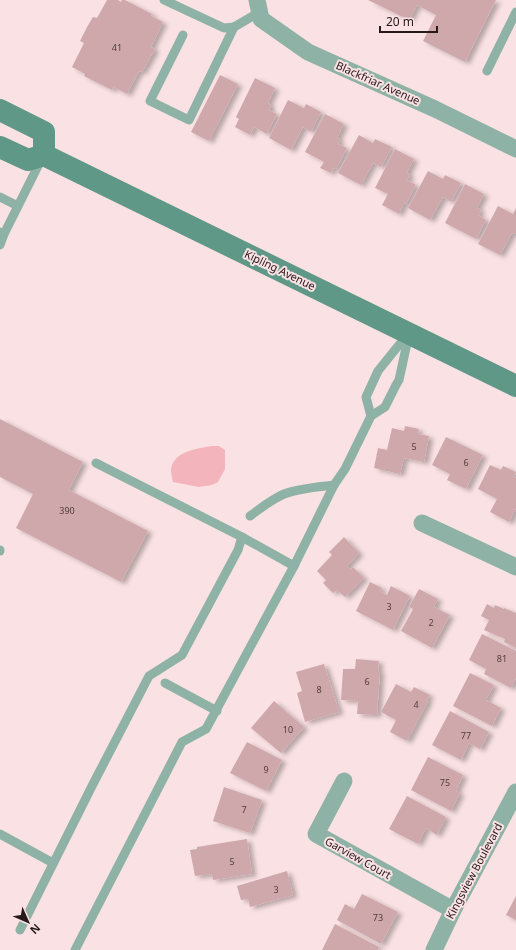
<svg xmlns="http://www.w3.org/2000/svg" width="516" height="950" font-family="'Noto Sans',sans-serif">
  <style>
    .green { fill: #f3b5bb }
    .building { fill: #cfa8ac; filter: url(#shadow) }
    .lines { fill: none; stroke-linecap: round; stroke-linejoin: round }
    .lane { stroke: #8eb3a6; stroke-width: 9 }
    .street { stroke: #8eb3a6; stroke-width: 17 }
    .secondary { stroke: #5f9887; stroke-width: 22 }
    .labels { text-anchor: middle; stroke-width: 4; stroke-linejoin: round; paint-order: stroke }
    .number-label { font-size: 9px; fill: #513d3e }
    .street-label { font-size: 11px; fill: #27191a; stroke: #fae1e3 }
  </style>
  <defs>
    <filter id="shadow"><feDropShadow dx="4.5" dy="2.5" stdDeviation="2" flood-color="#0004"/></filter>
  </defs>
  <rect width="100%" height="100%" fill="#fae1e3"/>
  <path class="green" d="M211,446H219L225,450V469L218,482L212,485L199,487L173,482C172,478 171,473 171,469C174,451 197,449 211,446Z"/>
  <g class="building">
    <polygon points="107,0 118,0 121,2 122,0 125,0 152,14 151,16 163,22 151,47 155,49 142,72 139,71 127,94 114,87 112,90 84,76 85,74 72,67 84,43 80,41 87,27 93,17 97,18"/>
    <polygon points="368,0 496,0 465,62 423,41 436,15 417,5 409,20"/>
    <polygon points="220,75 238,84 209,141 191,132"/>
    <polygon points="255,78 275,88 268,103 271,105 269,110 277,114 267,134 254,127 250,135 235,127 239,119 236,117"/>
    <polygon points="288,100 304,108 306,104 321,112 311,132 303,127 291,150 269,138"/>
    <polygon points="325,114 344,124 337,138 340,139 338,144 347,148 336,169 333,168 331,173 320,168 324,162 305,152"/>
    <polygon points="359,135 373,143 375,139 392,147 381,167 373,163 361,185 338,173"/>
    <polygon points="395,149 414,159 407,173 410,175 407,180 416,185 406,204 404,203 399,214 382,205 388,194 375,188"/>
    <polygon points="428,171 443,179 445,175 461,183 451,202 443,197 430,220 408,208"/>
    <polygon points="465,184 484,194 477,208 481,210 478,215 486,220 476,239 445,223"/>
    <polygon points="498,206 513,214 516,208 516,234 512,233 500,255 478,244"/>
    <polygon points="0,419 83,462 69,490 148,531 121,582 16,528 33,494 0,477"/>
    <polygon points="405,426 419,429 418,434 429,436 424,462 404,458 400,474 374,468 378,448 387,450 392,428 404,431"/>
    <polygon points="446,437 483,455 466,489 447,480 450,474 432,465"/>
    <polygon points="490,465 501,470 503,466 516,472 514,477 516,478 516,508 509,522 490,512 497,499 478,489"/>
    <polygon points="344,537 359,553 347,566 351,570 353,567 364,578 345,597 337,590 333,593 323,583 326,580 317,571 332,555 329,552"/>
    <polygon points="370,582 382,588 380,592 387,595 391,586 410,596 393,630 356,611"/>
    <polygon points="419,589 438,599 434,607 450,615 432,648 401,631 413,609 409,607"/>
    <polygon points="487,604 494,608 495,605 504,609 504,608 516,613 516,648 504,642 505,639 484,630 489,620 481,616"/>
    <polygon points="482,634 516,651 516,678 511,688 484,674 486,669 469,660"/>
    <polygon points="356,659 379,661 378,671 380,671 377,715 357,714 358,701 341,700 343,669 355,669"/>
    <polygon points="324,664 339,712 305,722 297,693 302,691 296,672"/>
    <polygon points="470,673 494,685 486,700 501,708 492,726 453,706"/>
    <polygon points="396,684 411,692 414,687 430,695 426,700 428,701 407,741 390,732 396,720 381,712"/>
    <polygon points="274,701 304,727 281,753 251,728"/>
    <polygon points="450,711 489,732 480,749 469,743 461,760 432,745"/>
    <polygon points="247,742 282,760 266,791 230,773"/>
    <polygon points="428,757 463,775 456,791 460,793 451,811 411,790"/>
    <polygon points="224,787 262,800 250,833 213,821"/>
    <polygon points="407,796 446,817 437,835 426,828 418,844 389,829"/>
    <polygon points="247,839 252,874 213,880 212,874 195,876 190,850 197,849 197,847"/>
    <polygon points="287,871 293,895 250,907 248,899 241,900 237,886"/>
    <polygon points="362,894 398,912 381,944 337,920 345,904 354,909"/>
    <polygon points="516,896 516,920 506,915"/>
    <polygon points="335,924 379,947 378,950 322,950"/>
  </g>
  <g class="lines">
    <g class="lane">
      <polyline points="164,0 224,28 234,27 260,12"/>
      <polyline points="183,35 150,101 189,120 234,27"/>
      <polyline points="487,71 516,12"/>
      <polyline points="0,197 18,206"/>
      <polyline points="0,232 4,234 42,158"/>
      <polyline points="0,245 4,234"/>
      <polyline points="371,416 366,397 378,371 407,335"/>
      <polyline points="96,463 242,537 294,566"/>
      <path d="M250,516C261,508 272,499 284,494C300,488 317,487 334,485"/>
      <polyline points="0,550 0,551"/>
      <polyline points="165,683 217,711"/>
      <polyline points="0,834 53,863"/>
      <polyline points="20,930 93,784 149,676 182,655 238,550 242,537"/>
      <polyline points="75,950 182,742 206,729 294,566 334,485 345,469 371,416 385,407 396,385 399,380 409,334"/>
    </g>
    <g class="street">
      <polyline points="257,0 261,19 308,52 435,109 516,149"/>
      <polyline points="422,523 516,567"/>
      <polyline points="344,781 316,834 453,910"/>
      <polyline points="434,950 453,910 516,792"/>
    </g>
    <g class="secondary">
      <polyline points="0,110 44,132 44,155"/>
      <polyline points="0,147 28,160 44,155 516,386"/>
    </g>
  </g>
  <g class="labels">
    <g class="number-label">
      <text x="117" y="51">41</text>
      <text x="414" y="450">5</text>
      <text x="466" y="466">6</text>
      <text x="67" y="514">390</text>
      <text x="389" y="610">3</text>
      <text x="431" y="626">2</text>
      <text x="502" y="662">81</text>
      <text x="367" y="685">6</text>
      <text x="319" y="693">8</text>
      <text x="416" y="708">4</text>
      <text x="288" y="733">10</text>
      <text x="466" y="739">77</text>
      <text x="266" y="773">9</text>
      <text x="445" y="786">75</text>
      <text x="244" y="813">7</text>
      <text x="232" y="865">5</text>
      <text x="276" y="893">3</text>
      <text x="378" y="921">73</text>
    </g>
    <g class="street-label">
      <text transform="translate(378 83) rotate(24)" y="4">Blackfriar Avenue</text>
      <text transform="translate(280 270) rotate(26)" y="4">Kipling Avenue</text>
      <text transform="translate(358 858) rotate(29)" y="4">Garview Court</text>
      <text transform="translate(474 871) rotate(-62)" y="4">Kingsview Boulevard</text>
    </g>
  </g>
  <g transform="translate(28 922) rotate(135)" stroke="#fae1e3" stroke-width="3" paint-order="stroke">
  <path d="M0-3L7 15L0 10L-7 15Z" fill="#27191a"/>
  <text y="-6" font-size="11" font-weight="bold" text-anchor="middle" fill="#27191a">N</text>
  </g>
  <path d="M380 26v6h57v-6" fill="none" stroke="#27191a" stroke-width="2"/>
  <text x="386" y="26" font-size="12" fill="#27191a" stroke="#fae1e3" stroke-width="3" paint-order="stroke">20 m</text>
</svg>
